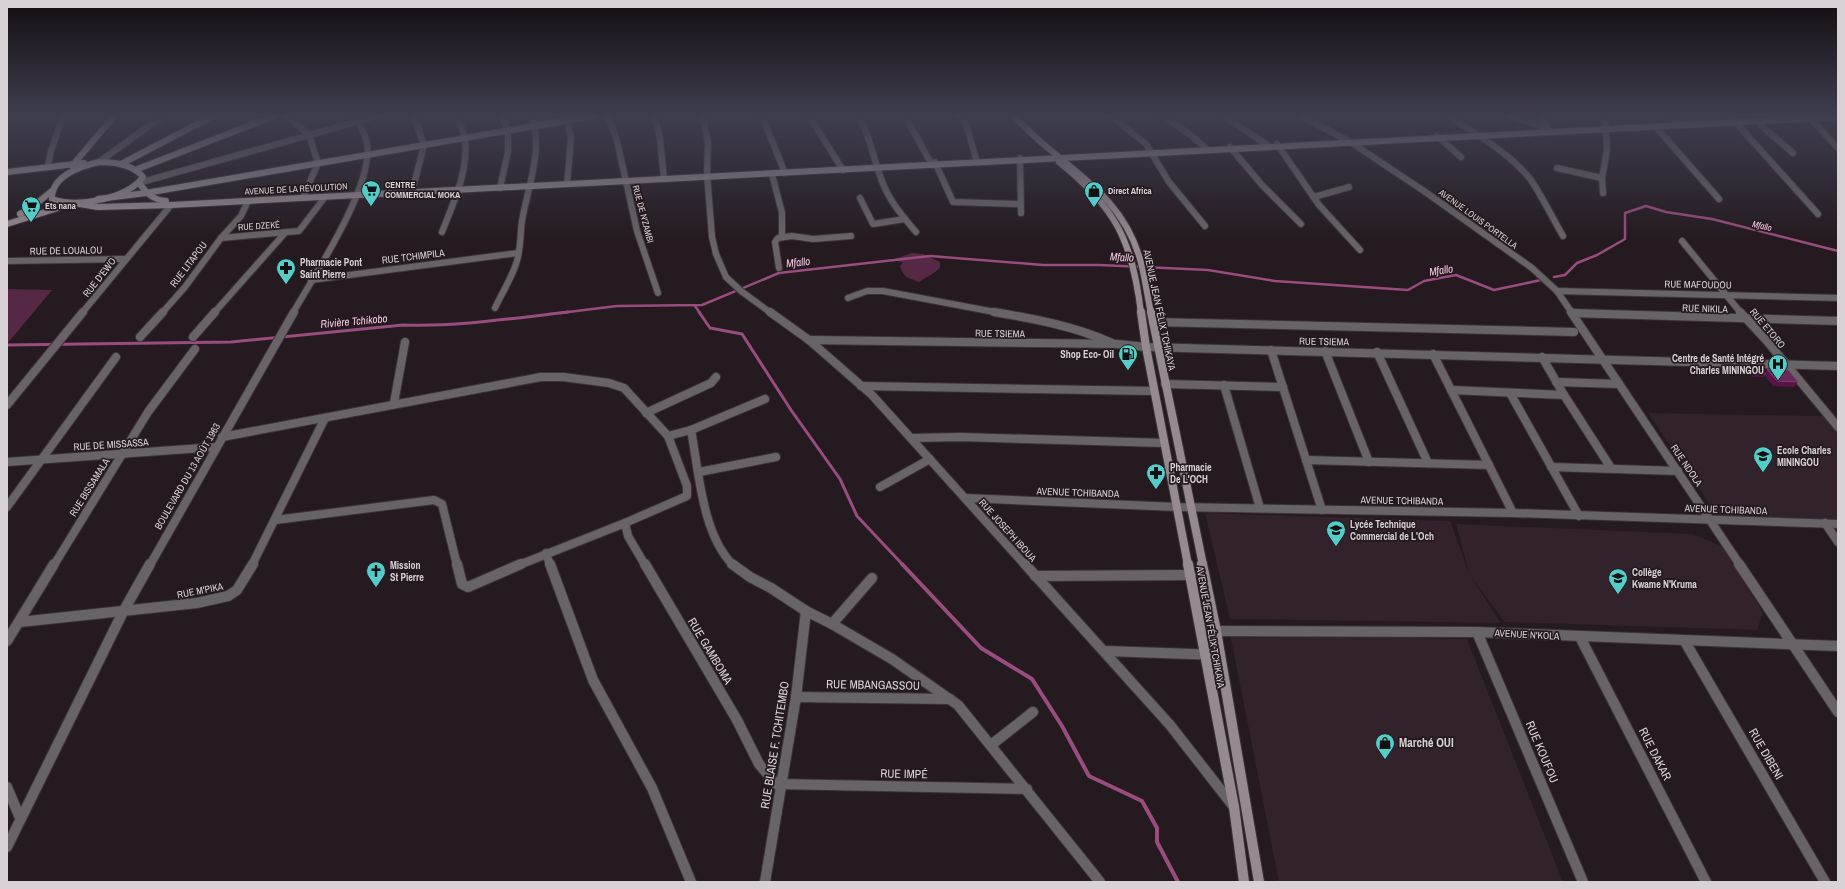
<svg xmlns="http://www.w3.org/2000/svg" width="1845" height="889" font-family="'Archivo Narrow',sans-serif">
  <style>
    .built { fill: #31222b }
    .green { fill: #552946 }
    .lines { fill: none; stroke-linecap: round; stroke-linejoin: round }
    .stream-far2 { stroke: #994c7f; stroke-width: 2.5 }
    .stream-far1 { stroke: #994c7f; stroke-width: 3 }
    .stream { stroke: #994c7f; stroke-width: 4 }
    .street-far2-casing { stroke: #3d3439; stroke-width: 8 }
    .street-far1-casing { stroke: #3d3439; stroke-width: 10 }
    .street-casing { stroke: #3d3439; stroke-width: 12 }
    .secondary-far2-casing { stroke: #3d3439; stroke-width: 8 }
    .secondary-far1-casing { stroke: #3d3439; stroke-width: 10 }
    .secondary-casing { stroke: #3d3439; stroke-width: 12 }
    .street-far2 { stroke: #686366; stroke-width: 6 }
    .street-far1 { stroke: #686366; stroke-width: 8 }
    .street { stroke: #686366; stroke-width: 10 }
    .secondary-far2 { stroke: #948a90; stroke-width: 6 }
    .secondary-far1 { stroke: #948a90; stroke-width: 8 }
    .secondary { stroke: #948a90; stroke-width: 10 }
    .wall { fill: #5a1349 }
    .building { fill: #682858; stroke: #7a426b }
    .labels { text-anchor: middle; stroke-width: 3.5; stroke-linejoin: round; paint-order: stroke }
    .far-poi-label { font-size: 9px; font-weight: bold; fill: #d8d1d5; stroke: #241a20; text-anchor: start }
    .far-street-label { font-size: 9px; fill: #d8d1d5; stroke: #241a20 }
    .far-water-label { font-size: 9px; font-style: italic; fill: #f2c6e1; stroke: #241a20 }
    .street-label { font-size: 10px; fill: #d8d1d5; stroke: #241a20 }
    .poi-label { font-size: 10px; font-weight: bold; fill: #d8d1d5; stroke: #241a20; text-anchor: start }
    .water-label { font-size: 11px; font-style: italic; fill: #f2c6e1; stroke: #241a20 }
    .near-street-label { font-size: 12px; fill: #d8d1d5; stroke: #241a20 }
    .near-poi-label { font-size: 12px; font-weight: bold; fill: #d8d1d5; stroke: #241a20; text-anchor: start }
  </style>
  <rect width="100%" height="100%" fill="#241a20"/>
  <g class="built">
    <polygon points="1648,413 1826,416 1838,430 1838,520 1717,515"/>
    <polygon points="1205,513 1450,521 1470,576 1456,524 1693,534 1722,546 1763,613 1757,630 1505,622 1471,577 1501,623 1230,619"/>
    <polygon points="1230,634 1467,639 1563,882 1279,882"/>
  </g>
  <g class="green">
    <path d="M912,253L923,254L940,262V268C934,274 926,277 919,282C908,277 905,280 900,266L903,262L891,260Z"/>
    <polygon points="7,289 52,290 7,344"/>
  </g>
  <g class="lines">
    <g class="stream-far2">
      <polyline points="1554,277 1565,275 1577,263 1597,255 1625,239 1625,213 1646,206 1666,212 1712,219 1838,251"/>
      <polyline points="695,306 700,313"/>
      <polyline points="560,313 617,306 702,305 779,273 930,256 1043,265 1100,265 1208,270 1275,281 1408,290 1424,281 1456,275 1494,290 1541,280"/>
    </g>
    <g class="stream-far1">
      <polyline points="699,312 710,328 742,334 791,410 840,479 857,516 903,565"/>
      <path d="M7,345L231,342L403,325C458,327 514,318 568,312"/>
    </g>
    <polyline class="stream" points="902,564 981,648 1032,679 1062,726 1089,776 1142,801 1157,828 1157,842 1178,882"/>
    <g class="street-far2-casing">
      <g id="street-far2">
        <polyline points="287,116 309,135 318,163 303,198"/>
        <polyline points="566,116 571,138 567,184"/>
        <polyline points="608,116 617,141 637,231 658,293"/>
        <polyline points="655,116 660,139 664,179"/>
        <polyline points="703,116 708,143 707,174 712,237 716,254 726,277 741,291 771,313"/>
        <polyline points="762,116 785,173"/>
        <polyline points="809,116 843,170"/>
        <path d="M859,116C871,138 874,163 884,186C891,203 905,219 916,232"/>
        <polyline points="905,116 932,165"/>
        <polyline points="960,116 966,124 977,162"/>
        <polyline points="1111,116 1146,144 1169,182 1205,226"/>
        <polyline points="1163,116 1192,136 1208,150"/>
        <polyline points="1224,116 1270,147"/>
        <polyline points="1302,116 1352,143 1424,191 1532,268 1557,291 1572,313"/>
        <path d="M1449,116C1477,135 1510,153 1531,180C1543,198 1552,217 1563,236"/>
        <polyline points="1509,116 1548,128"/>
        <polyline points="1541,116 1549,130"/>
        <polyline points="1674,116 1677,126"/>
        <polyline points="1730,116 1818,214"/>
        <polyline points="1811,119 1838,148"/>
        <polyline points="1757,122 1793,153"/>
        <polyline points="1656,127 1719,199"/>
        <polyline points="1437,136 1461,157"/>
        <polyline points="1277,144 1319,205 1360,250"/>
        <polyline points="1230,147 1262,185 1301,224"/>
        <polyline points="1020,158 1021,213"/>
        <polyline points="99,162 163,116"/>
        <polyline points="935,162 953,202 1020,204"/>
        <polyline points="48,166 51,151 63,116"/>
        <polyline points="1557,168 1602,178"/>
        <polyline points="772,174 782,213 782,236"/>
        <polyline points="142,182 377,116"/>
        <polyline points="500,188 508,152 508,131 502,116"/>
        <polyline points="412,192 424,145 414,116"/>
        <polyline points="1603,193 1602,178 1607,150 1605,116"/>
        <polyline points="1314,197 1349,187"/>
        <polyline points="860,198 873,224 905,219"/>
        <path d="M442,232C453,204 469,170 465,139C464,131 459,124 457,116"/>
        <polyline points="221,238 299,231 325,197"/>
        <polyline points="1682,241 1741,313"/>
        <polyline points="7,261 126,259"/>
        <polyline points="779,268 775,242 778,238 792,236 813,239 851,236"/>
        <polyline points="311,280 518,253"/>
        <polyline points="1557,291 1838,298"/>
        <polyline points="848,298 867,291 883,291 1000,313"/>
        <path d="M495,308C502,293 511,279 516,264C521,250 520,235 522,221C528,185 543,153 532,116"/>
        <polyline points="82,313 171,205"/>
        <polyline points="162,313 185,287 221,238 241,216 248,201"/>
        <polyline points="214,313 284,234"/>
        <path d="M293,313C315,274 374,186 367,143C365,132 359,124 353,116"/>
      </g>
    </g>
    <g class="street-far1-casing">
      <g id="street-far1">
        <polyline points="770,312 809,340 872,395 1025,565"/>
        <path d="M994,312C1035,319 1074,326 1112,343"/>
        <polyline points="1571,312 1740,565"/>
        <polyline points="1740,312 1766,340 1838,427"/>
        <polyline points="1572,313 1838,321"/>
        <polyline points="1153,322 1574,332"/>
        <polyline points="140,337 163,312"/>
        <polyline points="193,337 215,312"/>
        <polyline points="809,340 1117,344 1146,347 1838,366"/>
        <polyline points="1271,350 1322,510"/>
        <polyline points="1325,351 1369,462"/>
        <polyline points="1377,352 1428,463"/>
        <polyline points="1433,354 1513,513"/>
        <polyline points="1542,357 1564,395 1611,468"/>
        <polyline points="1556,382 1619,384"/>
        <polyline points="1165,384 1283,387"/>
        <polyline points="1224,385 1260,508"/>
        <polyline points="861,386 1154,391"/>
        <polyline points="1451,390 1564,395"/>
        <polyline points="1510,393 1579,516"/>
        <polyline points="394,403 405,342"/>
        <polyline points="7,405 83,312"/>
        <polyline points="646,413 711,383 716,377"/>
        <path d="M691,430C699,472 702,534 733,565"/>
        <polyline points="668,436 691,430 765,399"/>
        <polyline points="222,437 541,377 563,377 609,383 624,388 668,436 687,486 687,496 625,523 519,565"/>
        <polyline points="911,438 961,437 1164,443"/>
        <polyline points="1306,460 1489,465"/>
        <polyline points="7,462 216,447"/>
        <polyline points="1551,467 1678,471"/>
        <polyline points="699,472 776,457"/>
        <polyline points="880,487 930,459"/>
        <polyline points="965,498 1177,507 1513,513 1838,524"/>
        <polyline points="7,507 116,357"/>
        <polyline points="275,520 434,500 442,504 457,565"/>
        <polyline points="625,523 628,536 645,565"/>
        <polyline points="1825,523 1838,542"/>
        <polyline points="546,553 550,565"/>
        <polyline points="54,565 148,412 195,349"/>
        <polyline points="150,565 294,312"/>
        <polyline points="252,565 325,418"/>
      </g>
    </g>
    <g class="street-casing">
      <g id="street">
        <polyline points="457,564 462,584 468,587 521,564"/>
        <polyline points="550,564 593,680 652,788 691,882"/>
        <polyline points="645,564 737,720 759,764 776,784 1027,789"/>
        <polyline points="732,564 750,577 771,588 806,611 832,624 892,659 958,705 1100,882"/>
        <polyline points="1025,564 1170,725 1234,807"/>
        <polyline points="1739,564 1838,712"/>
        <polyline points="1035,576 1191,575"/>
        <polyline points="20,622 197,603 228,596 237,590 253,564"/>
        <polyline points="832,624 872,578"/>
        <polyline points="1216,631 1477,632 1838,646"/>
        <polyline points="1477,632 1583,882"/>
        <polyline points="1580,637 1706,882"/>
        <polyline points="1684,640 1825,882"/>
        <polyline points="7,641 54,564"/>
        <polyline points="1105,651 1220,655"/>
        <polyline points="796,697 950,699"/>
        <polyline points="991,745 1033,712"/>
        <polyline points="7,787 20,818"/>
        <polyline points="7,847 123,612 150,564"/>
        <polyline points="765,882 796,697 806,611"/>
      </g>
    </g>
    <g class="secondary-far2-casing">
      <g id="secondary-far2">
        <path d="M1013,116C1023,125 1032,134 1042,143C1083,178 1124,203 1140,259C1145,277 1147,295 1151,313"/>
        <path d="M99,162C115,162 133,164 143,177C127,199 77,208 52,199C51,176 81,166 99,162Z"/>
        <path d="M1059,162C1116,208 1132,240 1141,313"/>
        <polyline points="121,164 213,116"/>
        <polyline points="72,166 114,116"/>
        <polyline points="135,170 274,116"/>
        <polyline points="7,172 84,163"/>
        <path d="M140,184C147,194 154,200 166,201"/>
        <polyline points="98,199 146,193 593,116"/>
        <polyline points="20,214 31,208 53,190"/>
        <polyline points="7,224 74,203 98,207 171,205 1838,117"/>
      </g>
    </g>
    <g class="secondary-far1-casing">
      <g id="secondary-far1">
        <polyline points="1141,312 1146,347 1188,565"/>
        <polyline points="1151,312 1203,565"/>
      </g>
    </g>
    <g class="secondary-casing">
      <g id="secondary">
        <polyline points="1188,564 1234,807 1244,882"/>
        <polyline points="1202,564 1216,631 1259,882"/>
      </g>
    </g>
    <use href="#street-far2" class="street-far2"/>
    <use href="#street-far1" class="street-far1"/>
    <use href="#street" class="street"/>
    <use href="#secondary-far2" class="secondary-far2"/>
    <use href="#secondary-far1" class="secondary-far1"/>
    <use href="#secondary" class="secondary"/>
  </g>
  <polygon class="wall" points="1748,366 1765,373 1767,369 1798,382 1794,387 1773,386 1765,376 1764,377 1753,377 1746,369"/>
  <g class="building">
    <polygon points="1748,366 1760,367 1766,374 1755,374"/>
    <polygon points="1767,369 1788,370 1798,382 1777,381"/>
  </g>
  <linearGradient id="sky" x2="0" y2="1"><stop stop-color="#140e12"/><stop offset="0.48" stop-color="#3f3e4e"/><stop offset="1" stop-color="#3f3e4e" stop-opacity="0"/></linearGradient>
  <rect width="1845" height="241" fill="url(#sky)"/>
  <defs>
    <g id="supermarket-pin" transform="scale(1)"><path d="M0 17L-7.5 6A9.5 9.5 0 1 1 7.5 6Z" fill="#54cdc8" stroke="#241a20"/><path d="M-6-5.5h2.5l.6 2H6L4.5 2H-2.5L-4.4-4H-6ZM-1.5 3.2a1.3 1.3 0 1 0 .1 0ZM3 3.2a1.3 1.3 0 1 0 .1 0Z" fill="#111"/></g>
    <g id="shop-pin" transform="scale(1)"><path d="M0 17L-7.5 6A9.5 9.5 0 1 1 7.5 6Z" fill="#54cdc8" stroke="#241a20"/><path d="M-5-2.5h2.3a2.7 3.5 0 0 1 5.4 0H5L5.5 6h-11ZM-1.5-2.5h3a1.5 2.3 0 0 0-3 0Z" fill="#111"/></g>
    <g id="pharmacy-pin" transform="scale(1)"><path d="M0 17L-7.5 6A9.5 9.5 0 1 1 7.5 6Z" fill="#54cdc8" stroke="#241a20"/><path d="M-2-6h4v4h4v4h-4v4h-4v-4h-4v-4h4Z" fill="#111"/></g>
    <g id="fuel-pin" transform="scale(1)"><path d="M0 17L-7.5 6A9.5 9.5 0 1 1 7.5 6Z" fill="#54cdc8" stroke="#241a20"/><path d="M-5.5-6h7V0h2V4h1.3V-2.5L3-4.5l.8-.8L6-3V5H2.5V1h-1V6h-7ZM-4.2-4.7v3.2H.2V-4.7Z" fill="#111"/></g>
    <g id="hospital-pin" transform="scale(1)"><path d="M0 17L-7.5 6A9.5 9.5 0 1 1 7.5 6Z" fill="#54cdc8" stroke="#241a20"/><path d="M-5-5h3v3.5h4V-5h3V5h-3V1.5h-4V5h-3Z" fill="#111"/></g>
    <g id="school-pin" transform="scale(1)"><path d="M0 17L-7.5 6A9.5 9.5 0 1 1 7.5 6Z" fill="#54cdc8" stroke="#241a20"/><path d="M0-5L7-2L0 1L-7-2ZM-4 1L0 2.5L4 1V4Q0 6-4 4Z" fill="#111"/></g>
    <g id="church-pin" transform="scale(1)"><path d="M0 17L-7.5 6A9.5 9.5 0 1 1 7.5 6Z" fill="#54cdc8" stroke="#241a20"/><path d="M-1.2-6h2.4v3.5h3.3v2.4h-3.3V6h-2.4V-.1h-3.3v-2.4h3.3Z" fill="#111"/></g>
  </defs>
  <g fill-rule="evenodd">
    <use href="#supermarket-pin" x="371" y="190"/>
    <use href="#shop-pin" x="1094" y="191"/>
    <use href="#supermarket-pin" x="31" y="206"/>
    <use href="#pharmacy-pin" x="286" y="268"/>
    <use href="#fuel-pin" x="1128" y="354"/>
    <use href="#hospital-pin" x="1778" y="364"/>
    <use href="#school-pin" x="1763" y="456"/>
    <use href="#pharmacy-pin" x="1156" y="473"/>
    <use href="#school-pin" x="1336" y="530"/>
    <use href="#church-pin" x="376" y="571"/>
    <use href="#school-pin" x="1618" y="578"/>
    <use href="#shop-pin" x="1385" y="743"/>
  </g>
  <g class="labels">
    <g class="far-poi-label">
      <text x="385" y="188">CENTRE<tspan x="385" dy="10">COMMERCIAL MOKA</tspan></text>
      <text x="1108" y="194">Direct Africa</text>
      <text x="45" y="209">Ets nana</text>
    </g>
    <g class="far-street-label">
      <text transform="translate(296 189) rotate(-3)" y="3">AVENUE DE LA RÉVOLUTION</text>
      <text transform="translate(643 214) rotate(75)" y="3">RUE DE N'ZAMBI</text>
      <text transform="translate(1478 219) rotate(36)" y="3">AVENUE LOUIS PORTELLA</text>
      <text transform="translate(259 226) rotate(-4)" y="3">RUE DZEKÉ</text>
    </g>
    <g class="far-water-label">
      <text transform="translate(1762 226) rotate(13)" y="3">Mfallo</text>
    </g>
    <g class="street-label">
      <text transform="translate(66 250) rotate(-1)" y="4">RUE DE LOUALOU</text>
      <text transform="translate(413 256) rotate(-7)" y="4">RUE TCHIMPILA</text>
      <text transform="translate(188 264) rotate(-53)" y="4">RUE LITAPOU</text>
      <text transform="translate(99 277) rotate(-52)" y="4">RUE D'EWO</text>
      <text transform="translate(1698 284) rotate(1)" y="4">RUE MAFOUDOU</text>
      <text transform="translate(1705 308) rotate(2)" y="4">RUE NIKILA</text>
      <text transform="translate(1160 310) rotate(78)" y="4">AVENUE JEAN FÉLIX TCHIKAYA</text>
      <text transform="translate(1768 328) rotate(50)" y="4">RUE ETORO</text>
      <text transform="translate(1000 333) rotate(1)" y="4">RUE TSIEMA</text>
      <text transform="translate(1324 341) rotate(1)" y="4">RUE TSIEMA</text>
      <text transform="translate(111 444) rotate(-4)" y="4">RUE DE MISSASSA</text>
      <text transform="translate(1687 465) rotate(56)" y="4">RUE NDOLA</text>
      <text transform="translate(187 476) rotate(-60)" y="4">BOULEVARD DU 13 AOÛT 1963</text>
      <text transform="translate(89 487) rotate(-58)" y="4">RUE BISSAMALA</text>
      <text transform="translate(1078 492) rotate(2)" y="4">AVENUE TCHIBANDA</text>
      <text transform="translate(1402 500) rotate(1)" y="4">AVENUE TCHIBANDA</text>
      <text transform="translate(1726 509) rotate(2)" y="4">AVENUE TCHIBANDA</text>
      <text transform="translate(1008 530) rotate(48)" y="4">RUE JOSEPH IBOUA</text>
      <text transform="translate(200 590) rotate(-11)" y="4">RUE M'PIKA</text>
      <text transform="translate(1211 627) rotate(80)" y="4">AVENUE JEAN FÉLIX TCHIKAYA</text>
      <text transform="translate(1527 634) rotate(3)" y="4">AVENUE N'KOLA</text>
    </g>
    <g class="poi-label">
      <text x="300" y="266">Pharmacie Pont<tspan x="300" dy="12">Saint Pierre</tspan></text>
      <text x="1114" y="358" text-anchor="end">Shop Eco- Oil</text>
      <text x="1764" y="362" text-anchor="end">Centre de Santé Intégré<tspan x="1764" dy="12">Charles MININGOU</tspan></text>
      <text x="1777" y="454">Ecole Charles<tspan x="1777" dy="12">MININGOU</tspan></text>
      <text x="1170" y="471">Pharmacie<tspan x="1170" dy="12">De L'OCH</tspan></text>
      <text x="1350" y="528">Lycée Technique<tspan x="1350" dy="12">Commercial de L'Och</tspan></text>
      <text x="390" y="569">Mission<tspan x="390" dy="12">St Pierre</tspan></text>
      <text x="1632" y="576">Collège<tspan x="1632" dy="12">Kwame N'Kruma</tspan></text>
    </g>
    <g class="water-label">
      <text transform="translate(1122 257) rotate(3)" y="4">Mfallo</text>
      <text transform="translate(798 262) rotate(-6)" y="4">Mfallo</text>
      <text transform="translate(1441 270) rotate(-8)" y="4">Mfallo</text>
      <text transform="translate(354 321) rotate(-5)" y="4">Rivière Tchikobo</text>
    </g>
    <g class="near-street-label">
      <text transform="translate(710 651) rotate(59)" y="4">RUE GAMBOMA</text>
      <text transform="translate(873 685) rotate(1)" y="4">RUE MBANGASSOU</text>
      <text transform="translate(775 745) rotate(-81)" y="4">RUE BLAISE F. TCHITEMBO</text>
      <text transform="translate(1542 752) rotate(67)" y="4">RUE KOUFOU</text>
      <text transform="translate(1655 754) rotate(63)" y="4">RUE DAKAR</text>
      <text transform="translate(1766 754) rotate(60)" y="4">RUE DIBENI</text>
      <text transform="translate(904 774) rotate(1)" y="4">RUE IMPÉ</text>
    </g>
    <g class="near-poi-label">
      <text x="1399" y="747">Marché OUI</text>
    </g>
  </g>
  <rect width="1845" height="889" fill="none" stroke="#d8d1d5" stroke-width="16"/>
</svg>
